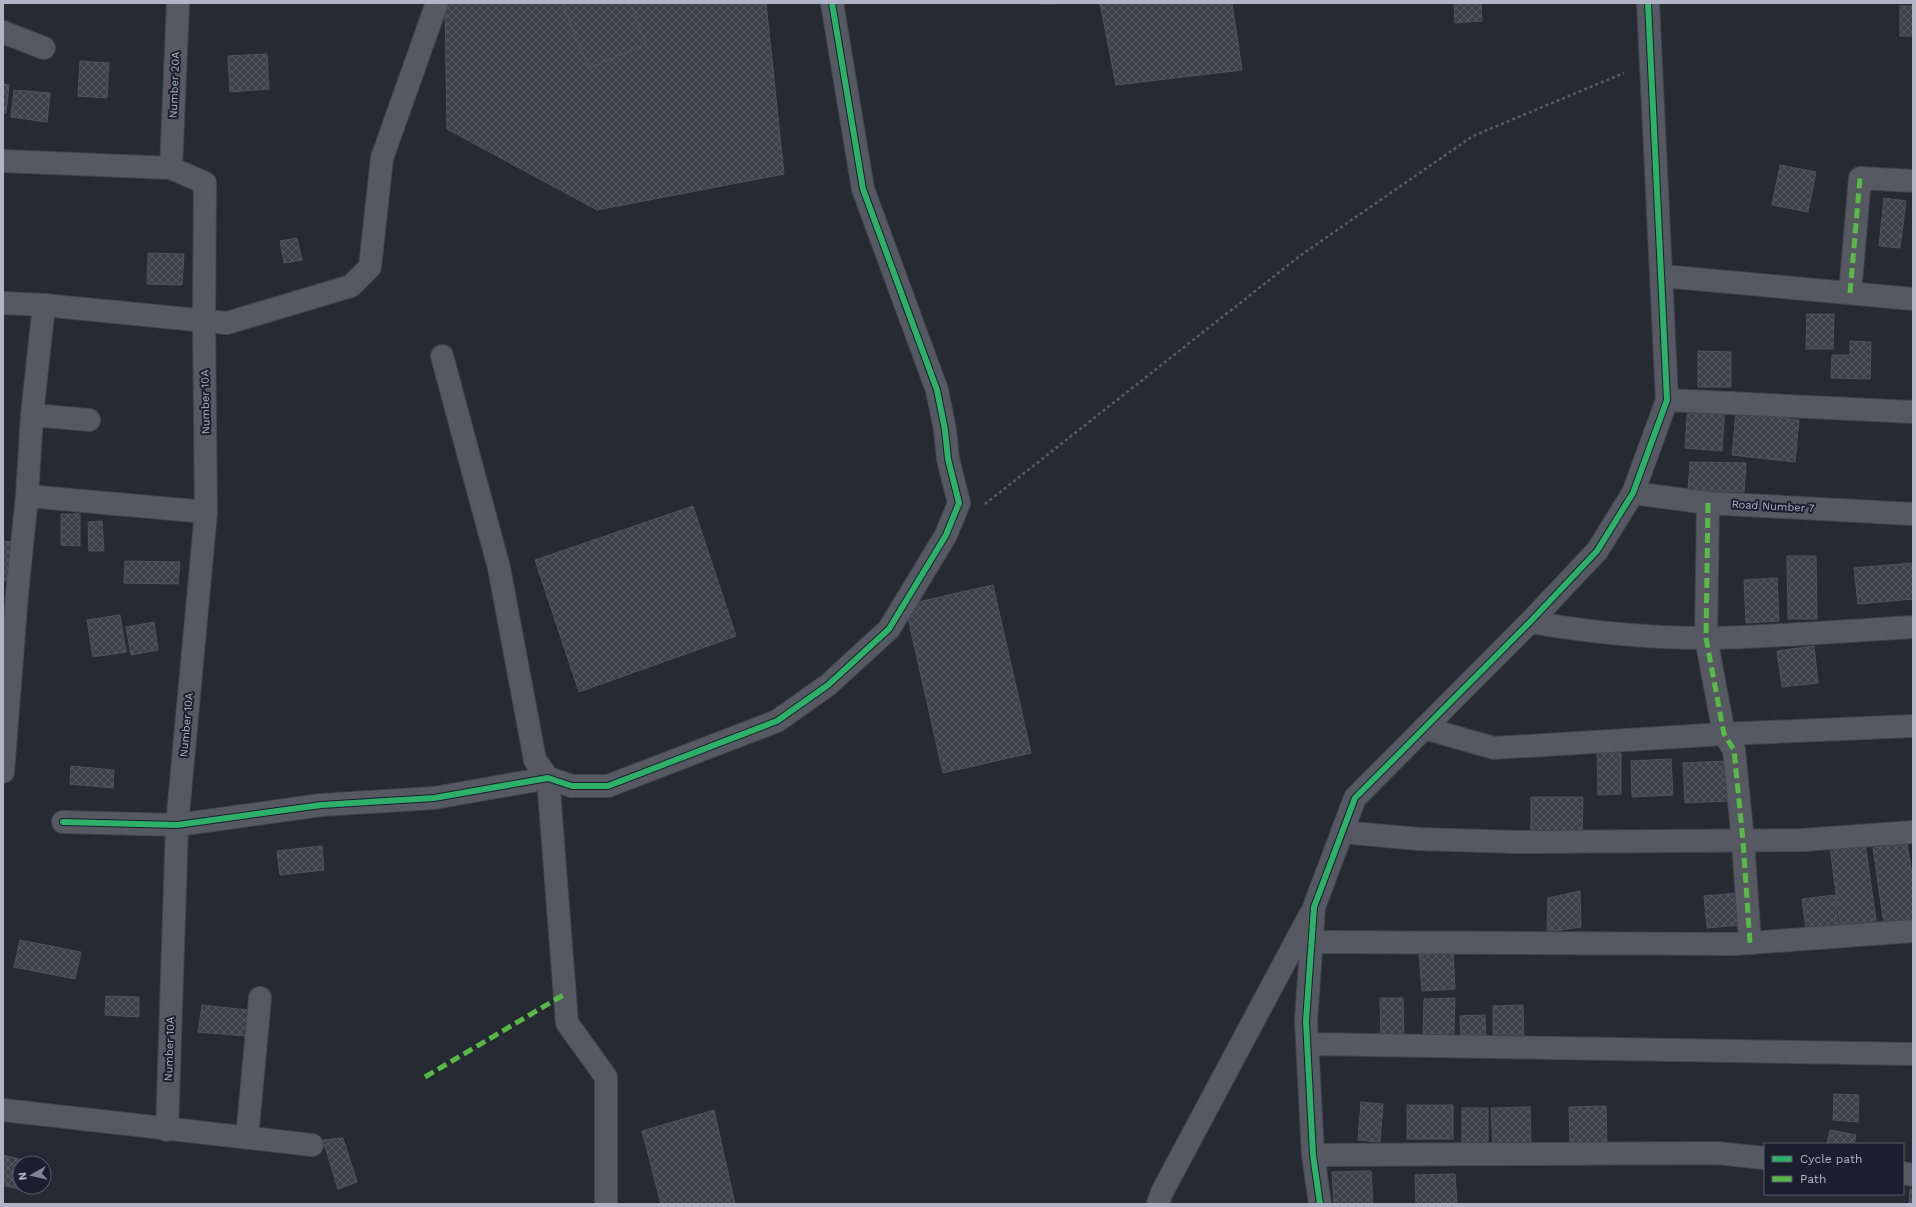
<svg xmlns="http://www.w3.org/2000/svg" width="1916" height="1207" font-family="'Work Sans',sans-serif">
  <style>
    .building { fill: url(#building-cross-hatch); stroke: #4e525c }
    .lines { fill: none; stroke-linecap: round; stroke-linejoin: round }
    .minor-casing { stroke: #42454c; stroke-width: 24 }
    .path { stroke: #595d65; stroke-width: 2.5; stroke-dasharray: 3 3; stroke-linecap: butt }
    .minor { stroke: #565962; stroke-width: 22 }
    .quiet { stroke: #58b947; stroke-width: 5; stroke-dasharray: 10 5; stroke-linecap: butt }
    .cycleway-casing { stroke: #1a1f2e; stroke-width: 8 }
    .cycleway { stroke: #2db169; stroke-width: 6 }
    .labels { text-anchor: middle; stroke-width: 4; stroke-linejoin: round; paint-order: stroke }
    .street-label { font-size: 11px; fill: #afb5c6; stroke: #1a1f2e }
  </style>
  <defs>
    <pattern id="building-cross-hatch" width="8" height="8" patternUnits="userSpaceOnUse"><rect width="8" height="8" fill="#3d414a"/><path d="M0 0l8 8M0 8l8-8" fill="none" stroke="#565a63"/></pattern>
  </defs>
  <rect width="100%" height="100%" fill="#262a33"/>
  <g class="building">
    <polygon points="445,3 766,3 784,174 597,210 447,129"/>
    <polygon points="562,3 630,3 646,44 589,68"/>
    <polygon points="1005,3 1056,3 1056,4"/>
    <polygon points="1100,3 1232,3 1242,70 1116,85"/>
    <polygon points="1454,3 1481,3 1482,21 1455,23"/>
    <rect x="1900" y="6" width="13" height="30"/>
    <polygon points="267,54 269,89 230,92 228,56"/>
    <polygon points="80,61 109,63 107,98 78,96"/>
    <polygon points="3,84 9,85 6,113 3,113"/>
    <polygon points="14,90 50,93 47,122 11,117"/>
    <polygon points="1780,165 1816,172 1808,212 1772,205"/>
    <polygon points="1884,198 1906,201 1900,248 1879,246"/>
    <polygon points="297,238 302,260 284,263 280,241"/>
    <polygon points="148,253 184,254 182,285 147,284"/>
    <polygon points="1807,314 1834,314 1833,349 1806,349"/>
    <polygon points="1850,341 1871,342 1870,379 1831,378 1832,355 1850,355"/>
    <polygon points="1698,351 1731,352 1731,387 1698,387"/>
    <polygon points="1688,404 1725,407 1722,451 1685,448"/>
    <polygon points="1736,413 1799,420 1795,462 1732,455"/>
    <polygon points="1690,462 1746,463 1744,492 1688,490"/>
    <polygon points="693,506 736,636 579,692 535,560"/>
    <polygon points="61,514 80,514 80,546 61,545"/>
    <polygon points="102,521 104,551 89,551 88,522"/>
    <polygon points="3,541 16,542 13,581 3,580"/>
    <polygon points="1787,556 1816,556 1817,619 1788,619"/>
    <polygon points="125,561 180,562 178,584 124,583"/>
    <polygon points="1913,563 1913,599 1858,604 1854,568"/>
    <polygon points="1777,578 1779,621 1746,623 1744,580"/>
    <polygon points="993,585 1031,753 943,773 905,605"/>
    <polygon points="120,615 126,652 93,657 87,620"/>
    <polygon points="154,622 158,650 131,655 126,627"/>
    <polygon points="1814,646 1818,683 1782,687 1777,651"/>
    <polygon points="1597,753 1621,753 1621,794 1598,795"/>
    <polygon points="1671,759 1673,795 1632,797 1631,761"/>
    <polygon points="1726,761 1728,801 1685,803 1683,763"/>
    <polygon points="71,766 114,770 113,788 70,784"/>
    <polygon points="1531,797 1583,797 1582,838 1531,838"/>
    <polygon points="1907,843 1913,881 1913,928 1885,932 1873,848"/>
    <polygon points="1865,844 1877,926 1841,931 1830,848"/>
    <polygon points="322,846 324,870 280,875 277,851"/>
    <polygon points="1580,891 1581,927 1547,932 1548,898"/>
    <polygon points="1738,893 1740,925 1707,928 1704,896"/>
    <polygon points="1835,895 1839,933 1807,937 1802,899"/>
    <polygon points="20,940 81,952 75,979 14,967"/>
    <polygon points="1453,952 1455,989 1422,991 1419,955"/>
    <polygon points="106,996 139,997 139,1017 105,1015"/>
    <polygon points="1380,998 1403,998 1404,1037 1381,1038"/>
    <polygon points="1455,998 1454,1033 1423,1034 1424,999"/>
    <polygon points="202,1005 248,1010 246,1036 198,1032"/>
    <polygon points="1523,1005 1524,1042 1493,1042 1493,1006"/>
    <polygon points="1485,1015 1486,1037 1461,1039 1460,1016"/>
    <polygon points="1834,1094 1859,1095 1858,1122 1833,1120"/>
    <polygon points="1361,1102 1383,1104 1380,1142 1358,1140"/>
    <rect x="1407" y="1105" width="46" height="34"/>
    <polygon points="1606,1106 1607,1146 1570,1147 1569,1107"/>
    <polygon points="1530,1107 1531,1142 1493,1144 1491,1108"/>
    <rect x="1462" y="1108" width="26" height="34"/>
    <polygon points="714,1110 735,1204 661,1204 642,1131"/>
    <polygon points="1830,1130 1856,1135 1854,1144 1827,1144"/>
    <polygon points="343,1138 357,1182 338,1189 323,1140"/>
    <polygon points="3,1155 35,1163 20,1163 20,1187 34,1187 33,1193 3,1185"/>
    <polygon points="1371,1171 1373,1204 1334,1204 1332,1172"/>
    <polygon points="1455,1174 1457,1203 1416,1204 1415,1175"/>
    <polygon points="1910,1189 1913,1189 1913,1204 1909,1204"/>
  </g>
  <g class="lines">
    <g class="minor-casing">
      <g id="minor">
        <polyline points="3,32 44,48"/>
        <polyline points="3,161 171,168 205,183 204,322 206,512 177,825 167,1130"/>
        <polyline points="171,168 178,3"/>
        <polyline points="1662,276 1913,299"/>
        <polyline points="1850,293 1860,178 1913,181"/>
        <polyline points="3,303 44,305 227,323 351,286 370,267 382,158 437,3"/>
        <polyline points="442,356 499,568 535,760 548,778 567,1023 606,1077 606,1204"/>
        <polyline points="1667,400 1913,412"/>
        <polyline points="32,415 89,420"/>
        <polyline points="1633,493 1708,503 1913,514"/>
        <polyline points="27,496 206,512"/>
        <polyline points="1708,503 1706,638 1724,734 1734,750 1743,841 1750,943"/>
        <path d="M1530,622C1588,632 1648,638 1706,638C1775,637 1844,631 1913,627"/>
        <polyline points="1424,728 1494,748 1724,734 1913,726"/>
        <polyline points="3,772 17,594 27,496 32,415 44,305"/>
        <polyline points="63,822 177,825 321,805 434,798 548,778 572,786 608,786 777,721 828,685 889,629 946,535 959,503 948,459 945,430 937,390 863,189 832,3"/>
        <polyline points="1342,832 1419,839 1517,842 1803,840 1913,832"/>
        <polyline points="1311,942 1735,944 1913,931"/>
        <polyline points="1308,1044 1913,1054"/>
        <polyline points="3,1110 312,1145"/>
        <polyline points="247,1138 260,998"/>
        <polyline points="1313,1155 1717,1153 1765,1158"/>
        <polyline points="1903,1173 1913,1175"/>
        <polyline points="1158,1204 1162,1192 1310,915"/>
        <polyline points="1320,1204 1313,1155 1306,1021 1314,907 1355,798 1530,622 1597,551 1633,493 1667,400 1648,3"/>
      </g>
    </g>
    <polyline class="path" points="985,504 1301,255 1473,136 1624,73"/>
    <use href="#minor" class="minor"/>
    <g class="quiet">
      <polyline points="1850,293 1860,178"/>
      <polyline points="1708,503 1706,638 1724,734 1734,750 1743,841 1750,943"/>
      <polyline points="425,1077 565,994"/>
    </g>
    <g class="cycleway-casing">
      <g id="cycleway">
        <polyline points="63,822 177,825 321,805 434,798 548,778 572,786 608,786 777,721 828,685 889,629 946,535 959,503 948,459 945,430 937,390 863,189 832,3"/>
        <polyline points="1320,1204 1313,1155 1306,1021 1314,907 1355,798 1530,622 1597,551 1633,493 1667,400 1648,3"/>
      </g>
    </g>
    <use href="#cycleway" class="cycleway"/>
  </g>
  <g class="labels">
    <g class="street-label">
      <text transform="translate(174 85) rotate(-88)" y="4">Number 20A</text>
      <text transform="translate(205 402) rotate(-91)" y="4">Number 10A</text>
      <text transform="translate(1773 506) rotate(3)" y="4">Road Number 7</text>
      <text transform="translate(186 725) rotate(-85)" y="4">Number 10A</text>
      <text transform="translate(169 1049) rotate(-88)" y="4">Number 10A</text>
    </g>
  </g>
  <rect width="1916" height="1207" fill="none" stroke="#afb5c6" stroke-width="8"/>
  <rect x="1764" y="1143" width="140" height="52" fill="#1a1f2e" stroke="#565b6b"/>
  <rect x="1772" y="1156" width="20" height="6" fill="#2db169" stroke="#565b6b"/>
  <text x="1800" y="1163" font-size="12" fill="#afb5c6">Cycle path</text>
  <rect x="1772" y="1176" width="20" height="6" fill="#58b947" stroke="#565b6b"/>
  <text x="1800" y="1183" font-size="12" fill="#afb5c6">Path</text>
  <g transform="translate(32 1175) rotate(262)"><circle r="19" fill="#1a1f2e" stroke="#565b6b"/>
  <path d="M0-3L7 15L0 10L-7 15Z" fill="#7f8493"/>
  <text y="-6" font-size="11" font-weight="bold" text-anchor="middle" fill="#afb5c6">N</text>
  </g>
</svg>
